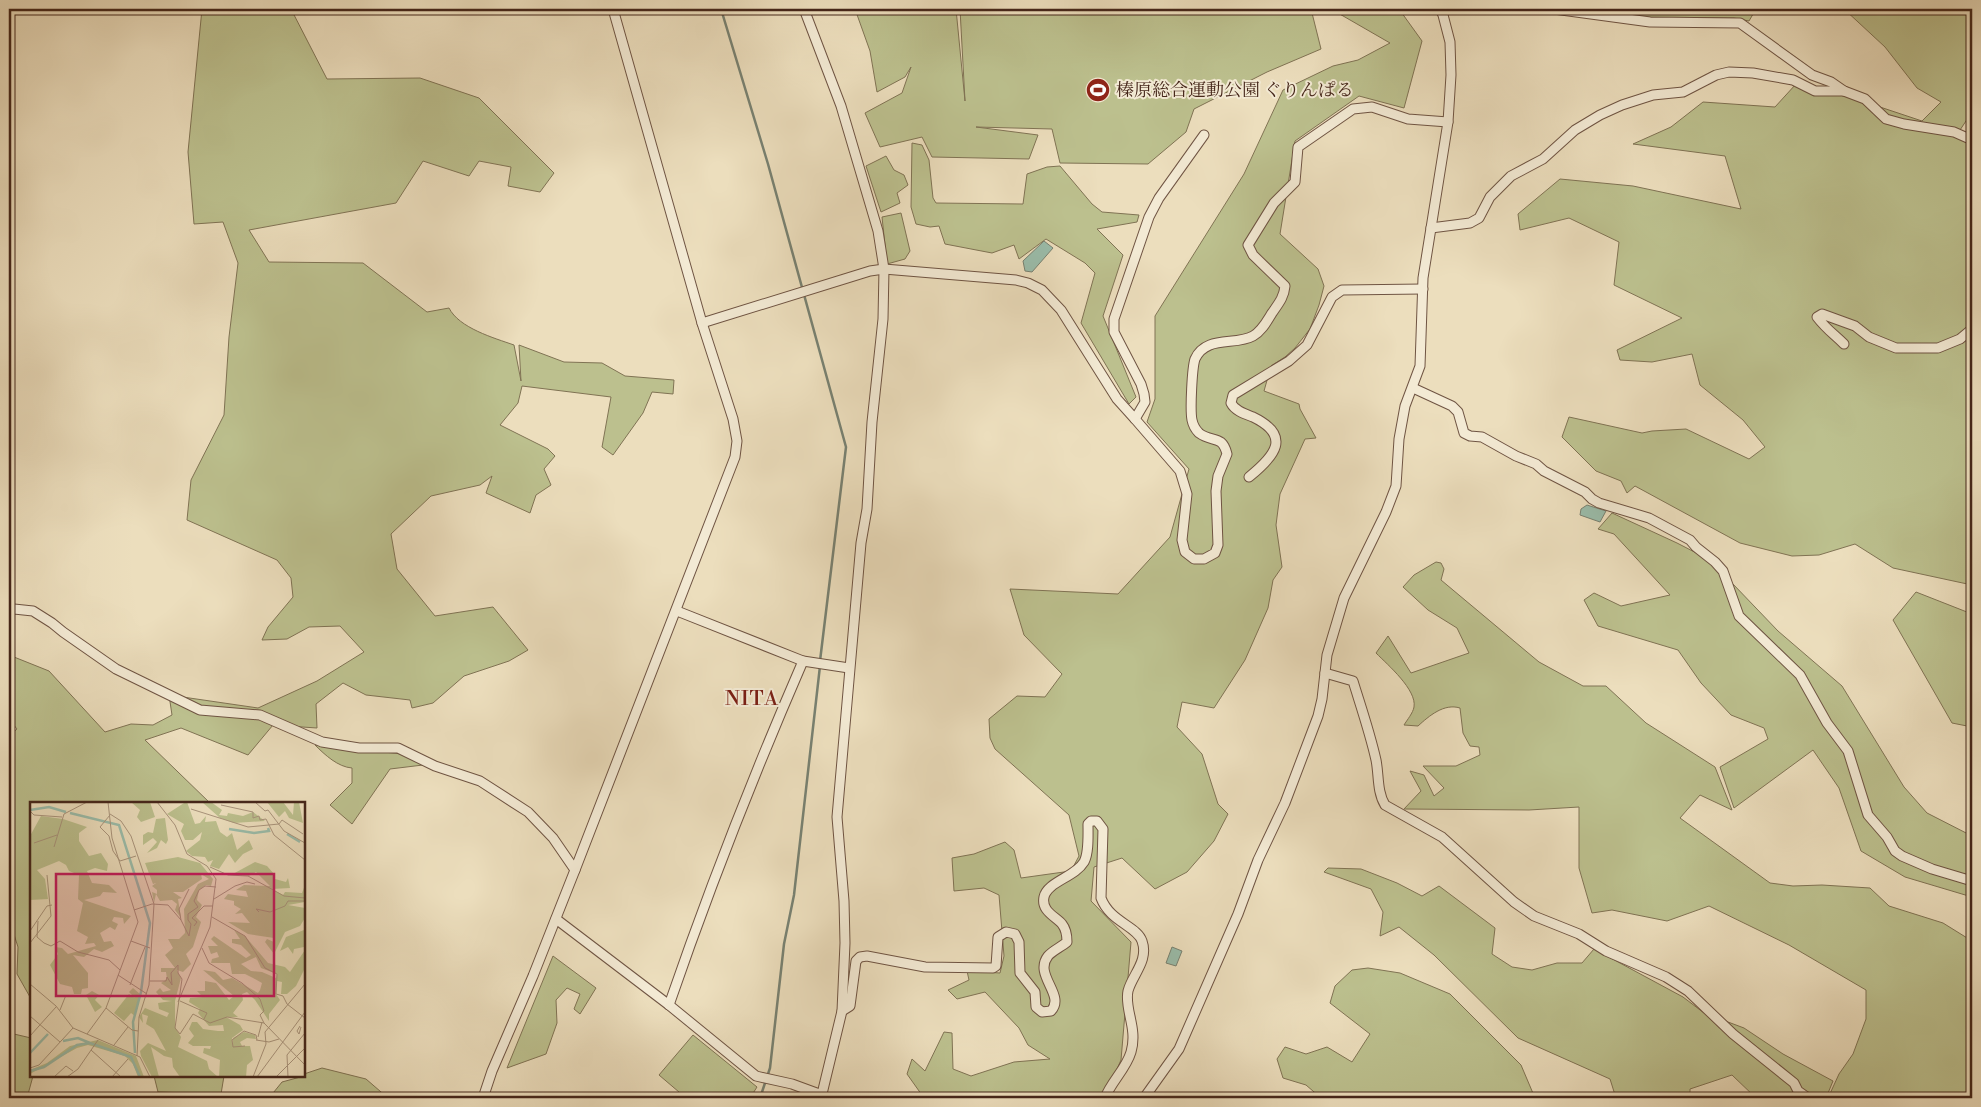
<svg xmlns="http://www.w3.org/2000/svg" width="1981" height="1107" font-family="'Libre Bodoni','Noto Serif JP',serif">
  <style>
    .green { fill: #bcc08e; stroke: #807354 }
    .water { fill: #9abdab; stroke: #788171 }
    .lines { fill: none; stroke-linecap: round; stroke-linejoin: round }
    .stream { stroke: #788171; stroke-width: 2.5 }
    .minor-casing { stroke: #6f5443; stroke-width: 11 }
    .minor { stroke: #f3ead4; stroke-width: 9 }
    .labels { text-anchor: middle; stroke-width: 4; stroke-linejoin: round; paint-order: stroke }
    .poi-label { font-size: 18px; fill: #45261a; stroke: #f3ead4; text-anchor: start }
    .quarter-label { font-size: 20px; letter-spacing: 1px; fill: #7a1f14; stroke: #f3ead4 }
    .inset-river { fill: none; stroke: #9abdab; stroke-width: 2.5 }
    .inset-road { fill: none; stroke: #a9947c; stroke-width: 1 }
    .view { fill: #c2185b; fill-opacity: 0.15; stroke: #c2185b; stroke-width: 2.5 }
    .inset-edge { fill: none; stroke: #45261a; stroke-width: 2.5 }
  </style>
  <rect width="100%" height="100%" fill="#ecdebd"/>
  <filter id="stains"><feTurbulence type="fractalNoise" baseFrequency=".004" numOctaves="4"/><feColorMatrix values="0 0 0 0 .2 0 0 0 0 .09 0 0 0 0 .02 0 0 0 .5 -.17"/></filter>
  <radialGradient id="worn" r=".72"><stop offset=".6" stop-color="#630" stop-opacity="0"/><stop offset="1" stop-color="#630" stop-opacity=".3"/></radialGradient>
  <g class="green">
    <path d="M202,9H291L327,79L420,78L479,98L554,173L540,192L508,186L511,167L479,161L469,176L423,161L396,203L249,230L269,262L363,263L427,312L449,308C459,328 494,338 514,345L521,381L519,345L564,362L602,363L625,376L674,380L673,394L652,392L643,413L613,455L602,447L611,397L522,386L518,403L500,425L548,449L555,456L544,469L551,485L536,495L530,513L486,493L492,476L480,485L431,496L391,534L397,569L435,616L493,607L528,650L509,661L464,676L433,703L412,708L410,700L366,695L343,683L316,704L317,728L273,725L248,755L181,728L145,740L210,803H31L30,997L17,974L18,947L9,919V736L17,729L9,719V655L49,671L105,732L131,724L153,725L172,715L169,695L258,708L317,681L364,652L340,626L309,627L287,639L262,640L268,627L293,597L291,578L277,560L187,520L191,480L224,415L229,337L238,263L223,222L194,224L188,152Z"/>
    <polygon points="855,9 956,9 965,101 960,9 1311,9 1321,49 1267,72 1194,109 1186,132 1148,164 1060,163 1052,129 976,127 1038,135 1029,159 932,157 922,137 880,147 865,113 902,93 911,67 905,77 877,92 870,51"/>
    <polygon points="1331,9 1399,9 1422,41 1404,108 1359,96 1295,141 1280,234 1318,269 1324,286 1319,305 1310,329 1295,348 1285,357 1271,366 1264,391 1299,404 1300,409 1316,438 1305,439 1280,494 1276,525 1282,567 1273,580 1268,608 1245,660 1214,708 1182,702 1177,727 1202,754 1218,804 1228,814 1214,841 1187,872 1155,889 1122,858 1094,867 1091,901 1131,942 1121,1060 1104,1098 924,1098 907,1074 912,1059 925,1071 944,1032 952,1033 953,1069 971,1076 1014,1062 1050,1059 1028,1045 1019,1028 985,992 957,999 948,990 969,980 967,971 1000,973 1004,956 999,895 984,888 954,891 952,858 974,854 1005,842 1014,850 1021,878 1071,871 1079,856 1069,815 995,749 990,738 989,719 1017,696 1045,697 1062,674 1024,635 1010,589 1118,594 1170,537 1189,469 1147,422 1155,399 1155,316 1244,174 1283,90 1333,66 1358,60 1390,43"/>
    <polygon points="1597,9 1756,9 1749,21 1734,18 1644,17"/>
    <polygon points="1844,9 1972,9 1972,112 1956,136 1972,146 1972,585 1893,568 1855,544 1819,555 1792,556 1740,543 1635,486 1627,493 1621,481 1596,471 1562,437 1569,417 1642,433 1652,431 1686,429 1749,459 1765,447 1743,420 1700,385 1692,354 1652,362 1620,360 1617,350 1682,318 1614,285 1619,242 1569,218 1520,230 1518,214 1560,179 1633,186 1741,209 1725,156 1633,144 1671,127 1703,102 1775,107 1796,84 1844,95 1922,121 1941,102 1917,88 1885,47"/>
    <polygon points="912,143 922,145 929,160 933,198 936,203 1023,204 1027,174 1047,167 1060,166 1092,204 1102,212 1139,215 1137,222 1097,229 1123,255 1103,316 1136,397 1129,404 1081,323 1095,273 1085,263 1046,239 1019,259 1014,245 992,253 945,244 939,226 930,227 916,224 911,207"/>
    <polygon points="886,156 894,170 904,175 908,185 897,193 900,203 881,212 866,166"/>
    <polygon points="901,213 910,251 905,259 887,264 882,217"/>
    <polygon points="1612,513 1677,543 1710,560 1778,631 1842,686 1904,787 1927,813 1972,836 1972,897 1905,877 1861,851 1839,788 1813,750 1734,808 1720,767 1768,739 1764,728 1731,715 1701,683 1678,650 1598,626 1584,600 1594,593 1621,606 1670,595 1614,534 1598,529"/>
    <path d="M1436,562L1441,563L1444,569L1441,580L1539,662L1583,686H1606L1646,723L1715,767L1732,810L1700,795L1680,818L1770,883L1793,886L1822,885L1870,888L1889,906L1943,923L1972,941V1098H1828L1839,1074L1853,1054L1866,1019V990L1789,945L1709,906L1667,921L1612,910L1592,913L1579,868V807L1529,810L1404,809L1421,791L1410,771L1424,775L1434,796L1444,788L1423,766H1456L1480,755L1479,747L1470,746L1463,733L1460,708C1444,703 1429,716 1418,726L1404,725C1407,720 1413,713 1414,707C1417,690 1388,665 1376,653L1388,636L1411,673L1469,653L1457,628L1428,610L1403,587L1414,575Z"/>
    <polygon points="1916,592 1972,614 1972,727 1952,723 1893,620"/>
    <path d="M315,745L403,754L423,765L390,769L352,824L330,805L352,783V768C338,767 325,755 315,745Z"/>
    <polygon points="1328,868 1361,869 1397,883 1422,896 1439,886 1495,928 1492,954 1512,967 1532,970 1557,963 1582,963 1594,949 1683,997 1704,1013 1744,1028 1783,1054 1833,1081 1826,1098 1756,1098 1732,1075 1690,1089 1690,1098 1616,1098 1610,1079 1518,1038 1434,955 1399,927 1380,936 1383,912 1371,889 1324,872"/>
    <polygon points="553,956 596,988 580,1014 574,1009 580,994 567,988 556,1000 557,1023 546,1054 507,1068"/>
    <polygon points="1368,968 1400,973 1450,994 1521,1065 1535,1098 1321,1098 1306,1085 1283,1078 1277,1059 1285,1047 1306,1054 1327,1047 1352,1062 1370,1034 1330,1003 1335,986 1352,970"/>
    <polygon points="14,1034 31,1038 31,1076 33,1076 27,1098 9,1098 9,1044"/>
    <polygon points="693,1035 757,1087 750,1098 686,1098 659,1075"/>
    <polygon points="322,1068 366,1079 388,1098 269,1098 282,1082 304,1076 304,1074"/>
    <polygon points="154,1076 224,1076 221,1094 158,1092"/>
  </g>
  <g class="water">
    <polygon points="1044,241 1053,248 1032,272 1025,271 1023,261"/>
    <polygon points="1587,505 1606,511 1600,522 1580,515 1581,509"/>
    <polygon points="1172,947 1182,951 1176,966 1166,963"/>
  </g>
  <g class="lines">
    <g class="stream">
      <polyline points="721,9 768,164 846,447 820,661"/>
      <polyline points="760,1098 770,1068 784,944 794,895 820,666"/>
    </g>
    <g class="minor-casing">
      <g id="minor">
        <polyline points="804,9 841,106 878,231 884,269 883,319 872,422 867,509 861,543 837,817 844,901 845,943 842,1011 821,1098"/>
        <polyline points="1554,9 1650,22 1740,23 1812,75 1831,82 1844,91 1865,99 1886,119 1904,124 1954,132 1972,140"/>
        <polyline points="1431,228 1470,223 1479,218 1490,197 1511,176 1543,159 1575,130 1600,115 1622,105 1653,95 1683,92 1716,75 1729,72 1753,73 1793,80 1815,91 1844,91"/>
        <polyline points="702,323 870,271 884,269 1016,280 1028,283 1042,290 1061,310 1117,399 1135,419 1145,402 1144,394 1141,384 1114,332 1114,319 1149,217 1159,198 1204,135"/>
        <path d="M1844,344C1834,334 1827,330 1817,317L1822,314L1855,326L1869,337L1896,348H1938L1960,339L1972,329"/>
        <polyline points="1413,388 1452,406 1458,412 1464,433 1470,436 1482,437 1516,456 1536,464 1544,471 1585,492 1592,499 1599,503 1649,518 1690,540 1696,547 1715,562 1723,571 1739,616 1800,675 1827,723 1848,751 1868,815 1887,837 1895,851 1902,856 1932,869 1972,881"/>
        <path d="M1135,419L1180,471L1187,494L1182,540L1185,552L1194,559H1204L1215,553L1218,545L1216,491L1218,476L1227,454C1222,434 1212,443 1199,433C1196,430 1193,425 1192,420C1190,410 1192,368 1195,359C1206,335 1235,346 1253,336C1262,331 1267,321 1272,313C1279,303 1284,297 1285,286L1253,255L1248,245L1274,203L1295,182L1298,147L1353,109L1372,107L1408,119L1448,122"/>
        <path d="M1249,477C1275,456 1292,436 1253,417C1245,414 1235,411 1231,403L1233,395L1289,361L1307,345L1332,297L1342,290L1423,289"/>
        <polyline points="677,611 803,661 849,668"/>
        <polyline points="9,612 14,609 33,611 52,623 63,632 116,669 200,710 260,715 322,742 359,748 398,748 435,766 480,781 528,812 553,838 575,870"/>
        <path d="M1325,673L1353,681C1361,707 1370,733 1376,760C1379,775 1377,792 1385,805L1442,837L1514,902L1534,916L1579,934L1606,951L1666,977L1688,991L1733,1034L1794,1083L1798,1091L1808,1098"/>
        <polyline points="556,919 669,1005 756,1076 792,1084 822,1095"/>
        <path d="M669,1005C709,889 754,774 803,661"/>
        <path d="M842,1011L850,1006L856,961L860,957L867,956L925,967L993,968L996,966L998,937L1006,932L1015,934L1019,942L1020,973L1035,992L1036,1007L1042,1012L1051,1011C1066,995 1033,975 1048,956C1052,951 1061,947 1067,942C1067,936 1066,929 1062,924C1055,916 1041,911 1044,897C1047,882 1075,877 1084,862C1089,853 1088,835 1088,824L1091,821H1097L1103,829L1101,898C1110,922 1137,926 1142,941C1149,961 1132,975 1128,991C1124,1009 1138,1028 1131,1052C1126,1069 1111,1082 1105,1098"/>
        <polyline points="483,1098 492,1071 533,976 575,870 735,457 737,441 733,419 702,323 613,9"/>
        <polyline points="1144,1098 1179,1049 1238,914 1258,860 1285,803 1318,716 1322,699 1327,655 1344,598 1386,512 1396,486 1399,439 1405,406 1420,366 1423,278 1448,122 1451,75 1450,42 1443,15 1440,9"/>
      </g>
    </g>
    <use href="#minor" class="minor"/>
  </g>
  <defs>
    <g id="stadium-disc" transform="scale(1.25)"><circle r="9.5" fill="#8f2418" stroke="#f3ead4"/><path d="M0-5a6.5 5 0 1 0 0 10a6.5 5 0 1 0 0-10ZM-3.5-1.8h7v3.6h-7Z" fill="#fff"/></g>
  </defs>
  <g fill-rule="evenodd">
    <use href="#stadium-disc" x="1098" y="90"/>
  </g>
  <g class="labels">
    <g class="poi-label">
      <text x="1116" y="96">榛原総合運動公園 ぐりんぱる</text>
    </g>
    <g class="quarter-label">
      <text x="752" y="705">NITA</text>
    </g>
  </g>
  <g transform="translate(30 802)">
    <rect width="275" height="275" fill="#ecdebd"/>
    <path d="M101,0H120L125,15L111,20L107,15L110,8ZM136,0H157L165,22L170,21L176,14L175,20L186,19L190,30L197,35L202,31L207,48L219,38L223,47L213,52L205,61L199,52L189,67L180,64L183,58L178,60L175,55L162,54L156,49L170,38L172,30L163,38H155L151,29L154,22L137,12L154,1ZM172,0H181L192,8L189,13L197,14L198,11L213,14L223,10L235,19L204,21L190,16ZM237,0H253L263,13L264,0H269L273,21L259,16L255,9L249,15ZM11,14L33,17L57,25L49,31V39L59,54L71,51L78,62L77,69L65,66L57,69L62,81L79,83L87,91L73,90L70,94L54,98L101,114L94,122L93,116L84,115L82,119L88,122L85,128L80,125L70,131L74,140L81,139L84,144L72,150L64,147L54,155L43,153L58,171V186L52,187L51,192H44L42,185L30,182L20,163L28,152L25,145L32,146L38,152L66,144L64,141L55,142L58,135L47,129L53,101L48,97L49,73L39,69L36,63L29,59L7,68L15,77L18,97L0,98V34ZM135,16L138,38L136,42L131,38L127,46L117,51L127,40L123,36L113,43V33L118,30L123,31L126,17ZM148,55L170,61L183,77L181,84L176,83L169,88L167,98L172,103L166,115L171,120L163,145L156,152L161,162L153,170L147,168L151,176L145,199V225L151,235L148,245L177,259L179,267L188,275H150L143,265L142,256L134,254L121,245L129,275H122L111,254L110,249L118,241L136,249L124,227L116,222L118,214L112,212L113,221L109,215L115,206L137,215L139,211L129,207L128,201L142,199L133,198L126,190L130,186L133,190L141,188L131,181L137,177L136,170H131V166H145L135,153L143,146L138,137H149L155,131L154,107L168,82L179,77L171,72L172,77L153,90H143L152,96L148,97L151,116L145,108L147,102L142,98L130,99L126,92L124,101L122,90L127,92V88L122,84L126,81L123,82L115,61ZM225,60L237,64L245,73V77L256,80L258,76L260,86L242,87L253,93L255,90L272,91L275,83V100L258,103L275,106V116L270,124L255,130L244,152L235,140L237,137L244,140V136L218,132L198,120L220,121L212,111L205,112L211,107L204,103V99L194,97L198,92L218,95L216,89L206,88L214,83L240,84L226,70L219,74L201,73ZM204,128L215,134L238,161L255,165L260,170L275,148V166L266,184L257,192H251L252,180L247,179L246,192L250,198L239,212V219L225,198L217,190L212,192L213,198L203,211L208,215H196L210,223L213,228L202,236V244L203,236L214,230L225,233L226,237L217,236L210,240L212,244H220L223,258L217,263L216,275H189L190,258L173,251L174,246L180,247L181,244H163L158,241L164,234L159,227L162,220H167L173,227L188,229H194L193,223L179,224L168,211L170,207L159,200L160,196L173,195L167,189H175V179L186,181L199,198L204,194L173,168L185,170L193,178L202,176L228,191L230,188L232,181L223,176L215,172H202L200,161H181L182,157L189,155L187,150L181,152L178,144H188L181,137L184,134L216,156L221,153L211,143L202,141V137H210ZM226,155L231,166L247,172L246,176L232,170L221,169L211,162ZM274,128V145L264,147L263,152L258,145L250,149L256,135ZM103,186L110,192L105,214L101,211L94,219L84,211L99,192L105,196L99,190ZM62,189L69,193L65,198L72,205L65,210L56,193ZM68,238L106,254L114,275H108L103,262L95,254L58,243L47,246L0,272V268L17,261L40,244Z" fill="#bcc08e" fill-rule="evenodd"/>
    <path class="inset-river" d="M0,8L19,5L36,10M40,11L89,23L120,121L111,190L103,220L105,251M199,27L224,31L239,29L238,26M257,32L270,40M33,239L48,236L60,241M0,251L18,232M0,269L14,265L47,243L60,241L101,255L110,275"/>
    <path class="inset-road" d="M127,0L145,23L157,52L177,64L186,77L180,125L148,200M225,0L235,9L238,8L254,29L275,41M191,3L223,10V16L229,14L230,18L236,17L244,33L275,58M161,7L218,25L249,22L252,18L273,32M0,9L4,13L32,15M80,12L91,19L101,34L124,102L119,183L109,215L107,254M80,13L70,25L79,34L83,49L90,59L106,54M4,41L27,33M24,45L34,12L57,0M180,65L198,73L218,74L254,94L275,96M184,97L205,84L217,80L225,82M104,108L122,102L138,103L151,118L149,107L159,87M229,110L226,107L240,110L255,104L258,99H275M182,115L215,134L235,166L247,172L246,192L253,194L257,202L275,216M151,118L159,134L161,122L158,118V112L168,105L164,99L169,88L175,84L186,85M8,119L7,135L14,141L21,144L30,139L48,150L79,158L90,168M164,124L167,120L162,116L174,104H183M0,129L17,104L22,103M101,139L120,146M0,141L21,114L17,73M172,146L179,161L212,181L230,197L234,209L230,213L234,221L275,263M88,173L117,192M120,179H136L137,175L142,183L141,171L148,163V171L152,177L145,226L150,232L163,212L180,221L197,215L234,221M0,182L26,204L43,226L110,255L120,275M100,183L115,145M150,199L177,211L174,217M76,206L102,228L108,229M30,208L36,193M0,214L30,240M270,224L267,229L269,232L271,225M57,232L76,206L108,120L82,36L78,0M0,234L26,205M228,235L232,220M226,238L239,240L249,237M84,243L98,225M215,244L203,245L202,238L214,229L226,233L227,238M61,248L91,275M0,266L9,263L43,226M24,275L36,264L43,269M37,275L48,267L68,238M82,275L98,257M223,275L236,242L235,230L275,182M227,275L275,210M246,275L275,246M258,275L257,253L275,231"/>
    <path class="view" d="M26,72H244V194H26Z"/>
    <rect width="275" height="275" class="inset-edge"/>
  </g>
  <rect width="1981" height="1107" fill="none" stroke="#ecdebd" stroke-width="30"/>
  <rect x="10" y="10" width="1961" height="1087" fill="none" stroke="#45261a" stroke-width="2.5"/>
  <rect x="15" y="15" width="1951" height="1077" fill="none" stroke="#45261a"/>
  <rect width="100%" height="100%" filter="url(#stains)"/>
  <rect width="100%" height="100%" fill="url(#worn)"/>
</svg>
